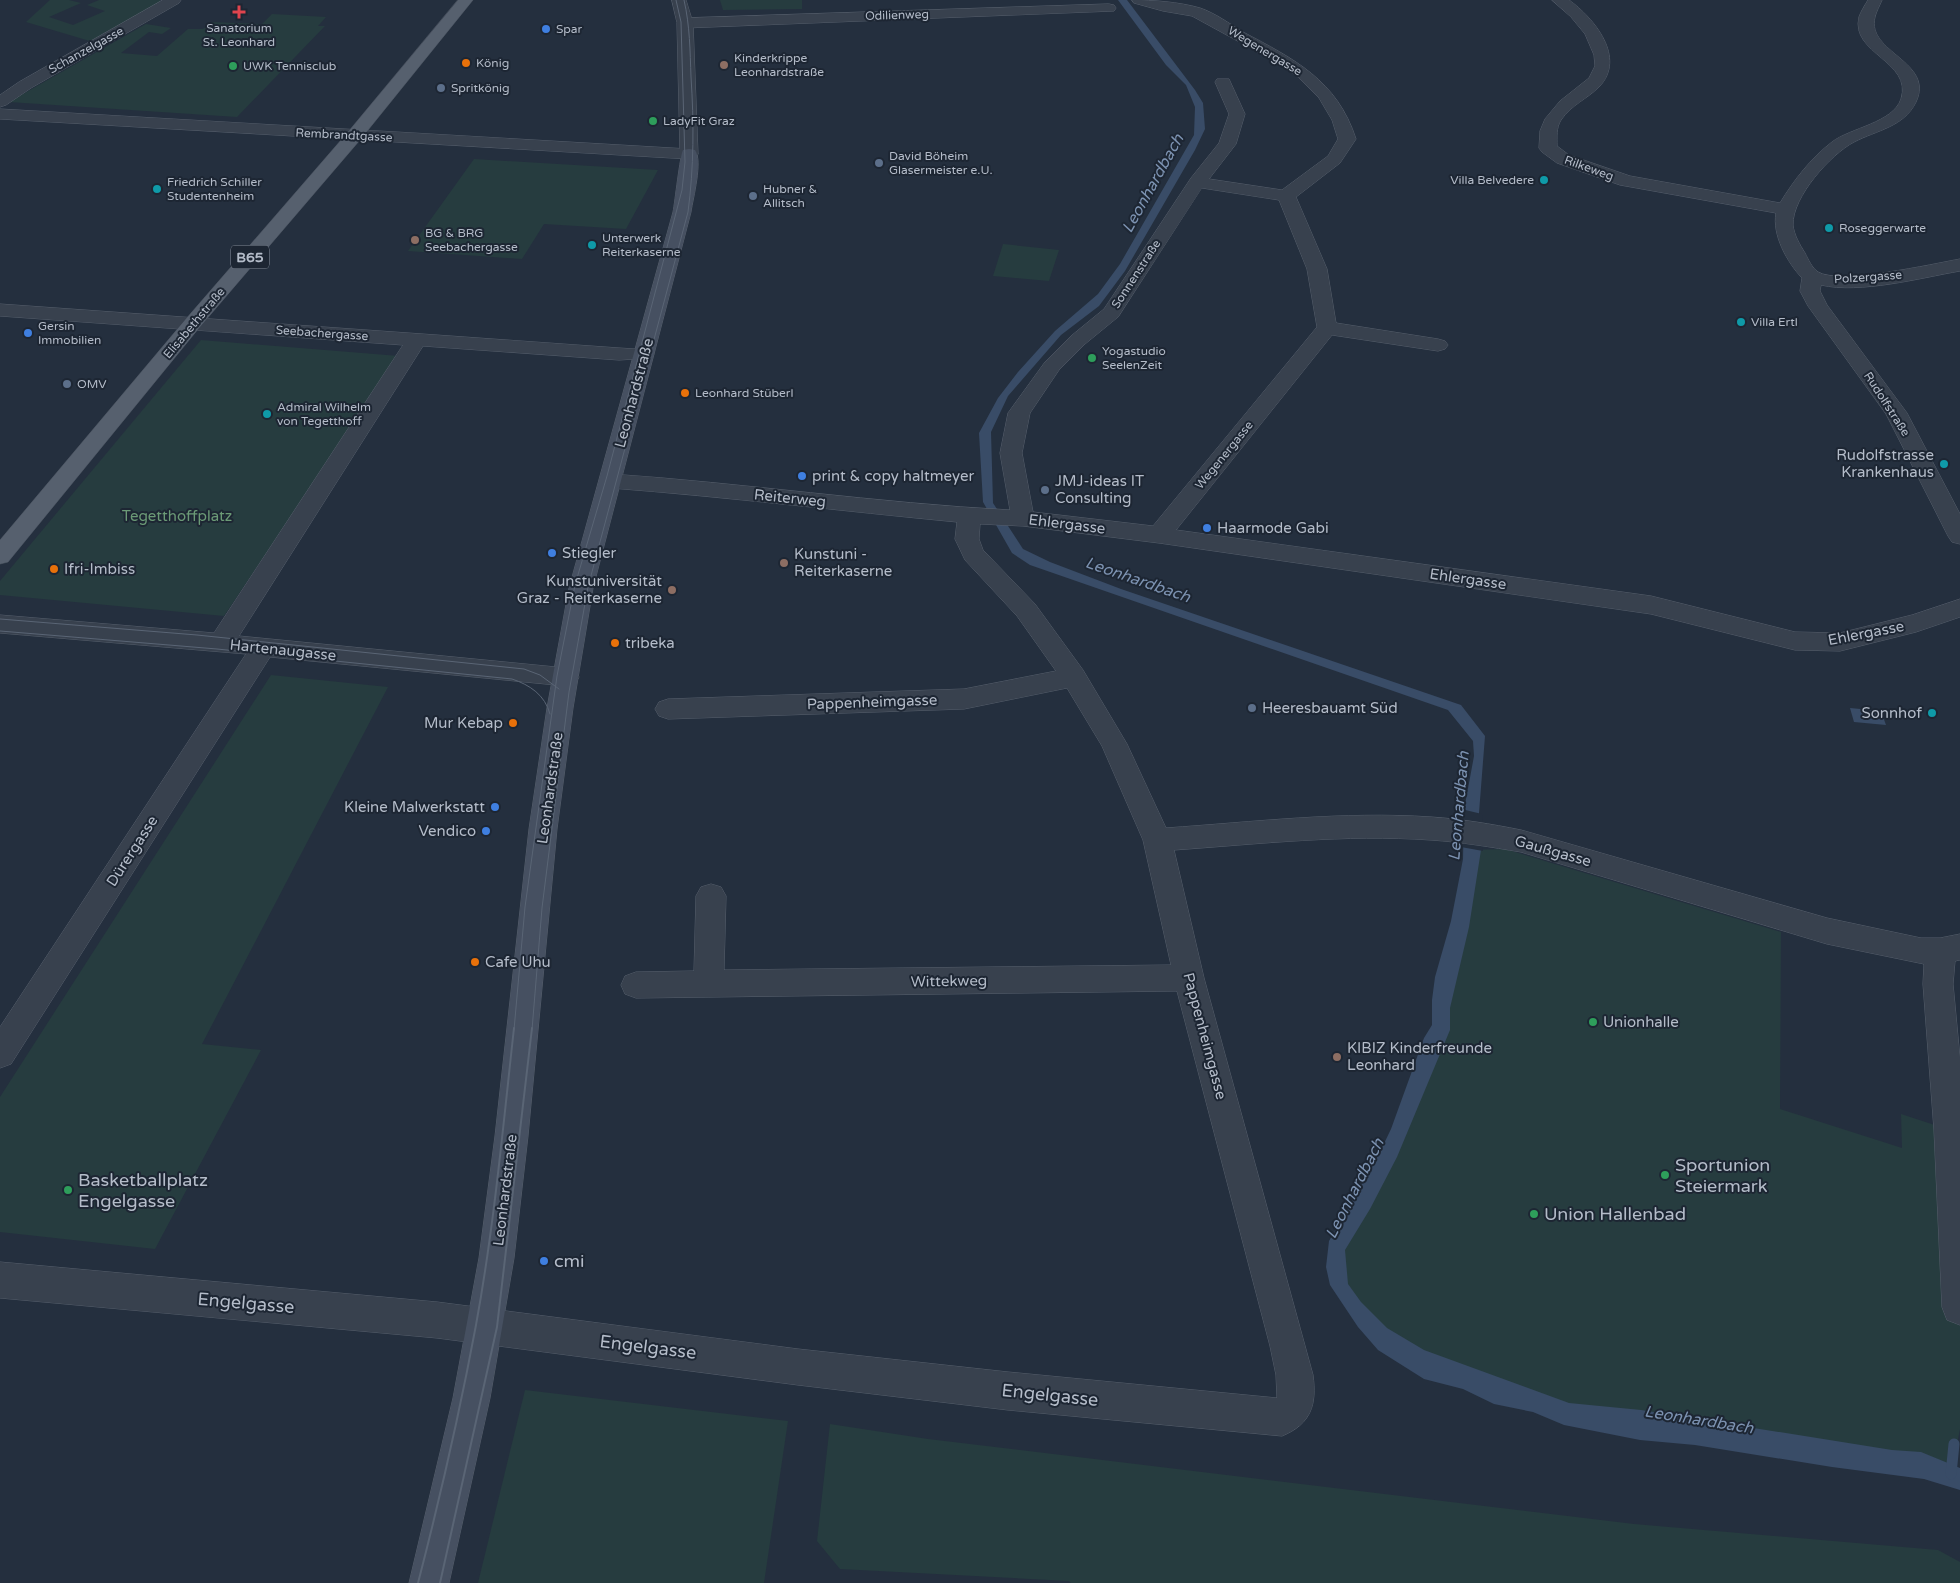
<svg xmlns="http://www.w3.org/2000/svg" width="1960" height="1583" font-family="'Varela Round',sans-serif">
  <style>
    .green { fill: #263c3f }
    .water { fill: #394c67 }
    .pier { fill: #242f3e }
    .lines { fill: none; stroke-linecap: round; stroke-linejoin: round }
    .stream { stroke: #394c67; stroke-width: 11 }
    .minor-casing { stroke: #565f6c; stroke-width: 1 }
    .tertiary-casing { stroke: #565f6c; stroke-width: 1 }
    .secondary-casing { stroke: #565f6c; stroke-width: 1 }
    .primary-casing { stroke: #414a57; stroke-width: 1 }
    .minor { fill: #38414e; fill-rule: evenodd }
    .tertiary { fill: #38414e; fill-rule: evenodd }
    .secondary { fill: #465061; fill-rule: evenodd }
    .primary { fill: #56606e; fill-rule: evenodd }
    .tram-far1 { stroke: #5a6575; stroke-width: 1 }
    .tram { stroke: #5a6575; stroke-width: 2 }
    .health-dot { fill: #e0444e; stroke: #1d2633; stroke-width: 2 }
    .shop-dot { fill: #3f7fe0; stroke: #1d2633; stroke-width: 2 }
    .food-dot { fill: #e8710a; stroke: #1d2633; stroke-width: 2 }
    .education-dot { fill: #8d6e63; stroke: #1d2633; stroke-width: 2 }
    .leisure-dot { fill: #2e9e5b; stroke: #1d2633; stroke-width: 2 }
    .service-dot { fill: #5c6f8a; stroke: #1d2633; stroke-width: 2 }
    .culture-dot { fill: #0f9aa8; stroke: #1d2633; stroke-width: 2 }
    .labels { text-anchor: middle; stroke-width: 4; stroke-linejoin: round; paint-order: stroke }
    .far-street-label { font-size: 12px; fill: #b4bcc9; stroke: #1d2633 }
    .far-poi-label { font-size: 12px; fill: #b4bcc9; stroke: #1d2633; text-anchor: start }
    .shield { fill: #1d2633; stroke: #878f9c; stroke-width: 1 }
    .shield-label { font-size: 14px; font-weight: bold; fill: #b4bcc9 }
    .street-label { font-size: 15px; fill: #b4bcc9; stroke: #1d2633 }
    .poi-label { font-size: 15px; fill: #b4bcc9; stroke: #1d2633; text-anchor: start }
    .park-label { font-size: 15px; fill: #6b9a76; stroke: #1d2633 }
    .water-label { font-size: 16px; font-style: italic; fill: #7c92b1; stroke: #1d2633 }
    .near-poi-label { font-size: 18px; fill: #b4bcc9; stroke: #1d2633; text-anchor: start }
    .near-street-label { font-size: 18px; fill: #b4bcc9; stroke: #1d2633 }
  </style>
  <rect width="100%" height="100%" fill="#242f3e"/>
  <g class="green">
    <polygon points="50,0 69,0 81,3 49,17 73,25 105,11 87,5 99,0 160,0 160,5 93,42 26,22"/>
    <polygon points="720,0 802,0 802,9 723,10"/>
    <polygon points="272,14 326,17 318,26 325,26 237,117 9,102 146,24 171,28 162,34 149,32 121,53 157,56 188,29 203,29 212,22 262,24"/>
    <polygon points="474,159 658,170 626,229 544,224 522,259 408,251"/>
    <polygon points="1003,244 1059,250 1049,281 993,276"/>
    <polygon points="201,340 399,356 224,616 0,595 0,581"/>
    <polygon points="271,675 388,687 202,1044 261,1050 155,1249 0,1232 0,1097"/>
    <polygon points="1505,849 1781,932 1780,1109 1902,1148 1901,1114 1950,1130 1960,1312 1960,1429 1951,1476 1571,1412 1423,1363 1345,1294 1339,1246 1436,1032 1470,850"/>
    <polygon points="525,1390 788,1421 764,1583 478,1583"/>
    <polygon points="830,1424 928,1439 1634,1524 1938,1550 1960,1562 1960,1583 1071,1583 1069,1581 840,1569 817,1541"/>
  </g>
  <g class="water">
    <polygon points="1118,0 1127,0 1195,90 1203,103 1205,129 1195,150 1125,271 1099,306 1061,335 1008,396 991,432 993,503 1023,549 1050,562 1121,589 1461,705 1485,736 1479,813 1481,850 1469,927 1450,1008 1450,1030 1397,1157 1370,1209 1345,1250 1348,1284 1361,1302 1387,1328 1424,1350 1569,1403 1641,1410 1892,1450 1921,1452 1960,1468 1960,1490 1924,1479 1832,1467 1695,1445 1640,1440 1564,1425 1533,1412 1494,1404 1463,1389 1424,1379 1378,1350 1358,1327 1330,1285 1326,1267 1329,1241 1379,1154 1391,1129 1424,1038 1432,1025 1432,1000 1435,977 1451,921 1463,859 1464,810 1474,756 1473,741 1448,710 1030,565 1012,553 983,502 979,433 998,398 1018,372 1055,331 1098,294 1120,264 1194,135 1195,107 1186,85 1166,65"/>
    <polygon points="1850,708 1881,711 1886,725 1854,722"/>
  </g>
  <polygon class="pier" points="1461,809 1482,814 1483,851 1461,847"/>
  <g class="lines">
    <polyline class="stream" points="1951,1474 1954,1444"/>
    <g class="minor-casing">
      <g id="minor">
        <polygon points="163,0 181,0 179,3 31,88 6,105 0,107 0,95 19,82"/>
        <path d="M1132,0C1153,0 1179,2 1200,8C1215,13 1230,24 1243,32C1294,59 1337,80 1356,139L1340,163L1296,197L1327,269L1336,323L1438,339L1445,341L1448,345L1445,349L1438,351L1332,335L1176,530L1651,596L1795,632L1840,633L1912,615L1960,599V617L1916,632L1840,651L1795,650L1651,614L1159,543L1023,526L980,524L979,539L983,550L1035,604L1083,670L1127,744L1166,828C1254,822 1343,811 1431,817C1461,819 1491,824 1521,830L1827,918L1921,938H1940L1960,934V960L1955,961L1953,984L1960,1058V1325L1947,1320L1942,1307L1934,1130L1923,984L1924,964L1827,944L1521,852C1491,847 1461,842 1431,840C1345,834 1259,844 1174,850L1204,978L1313,1375C1317,1405 1311,1424 1282,1436L1008,1410L798,1385L437,1338L0,1298V1262L437,1302L798,1349L1008,1372L1277,1398L1276,1375L1270,1346L1177,991L636,998L625,994L621,985L625,976L636,972L694,971L696,896L701,887L711,884L721,887L726,896L724,970L1171,965L1143,840L1102,746L1067,688L964,709L668,719L659,716L655,709L659,702L668,699L964,689L1056,671L1017,616L965,560L955,539L957,522C842,511 727,497 611,488L603,486L600,481L603,476L611,474C744,483 877,503 1010,510L1000,453L1008,413L1045,362L1071,336L1104,309L1191,178L1219,143L1229,114L1215,82L1217,79H1229L1245,114L1236,144L1209,179L1282,190L1328,156L1338,139L1332,120L1319,98L1298,77L1276,62L1192,16L1163,11L1134,3ZM1202,188L1279,200L1307,269L1317,327L1153,526L1033,512L1022,453L1030,413L1059,370L1085,344L1118,317Z"/>
        <path d="M1552,0H1569C1594,18 1627,58 1599,87C1587,99 1571,105 1561,120C1556,128 1557,137 1557,146L1569,155L1630,176L1780,203C1794,180 1811,158 1832,142C1850,128 1893,123 1901,99C1913,61 1850,54 1859,17C1861,11 1865,5 1868,0H1882C1880,5 1876,12 1875,17C1866,53 1935,61 1916,102C1904,127 1877,130 1854,142C1831,154 1792,197 1793,225C1794,235 1800,245 1805,253C1808,259 1812,268 1818,272C1839,285 1933,264 1960,259V271C1920,278 1860,294 1821,285L1820,291L1827,305L1907,413L1960,514V544L1952,542L1948,536L1886,414L1808,306L1800,291L1802,278C1787,262 1772,235 1776,213L1620,185L1557,163L1542,152L1539,148L1540,131L1545,119L1560,101L1589,78L1595,66L1594,55L1585,34L1571,17Z"/>
        <polygon points="1109,4 1114,5 1116,8 1114,11 685,28 680,26 677,23 680,20 685,18"/>
        <polygon points="0,109 689,149 695,150 698,154 695,158 689,159 0,119"/>
        <polygon points="0,304 619,348 651,350 654,354 651,358 619,360 423,346 239,636 566,668 575,670 579,677 575,684 566,686 270,657 11,1064 0,1068 0,1027 246,654 0,633 0,615 214,633 403,345 0,316"/>
      </g>
    </g>
    <g class="tertiary-casing">
      <polygon id="tertiary" points="672,0 686,0 693,23 698,154 695,158 689,159 683,158 680,154 677,23"/>
    </g>
    <g class="secondary-casing">
      <path id="secondary" d="M689,149L695,150C703,161 693,198 691,212L593,588L573,708L557,829L528,1136L514,1258L490,1398L449,1583H409L453,1398L479,1258L495,1136L529,829L547,708L569,588L673,212C675,202 680,155 683,150Z"/>
    </g>
    <g class="primary-casing">
      <polygon id="primary" points="458,0 473,0 360,140 199,328 8,562 0,564 0,540 185,320 348,132"/>
    </g>
    <use href="#minor" class="minor"/>
    <use href="#tertiary" class="tertiary"/>
    <use href="#secondary" class="secondary"/>
    <use href="#primary" class="primary"/>
    <g class="tram-far1">
      <polyline points="0,619 197,635 524,669 540,675 559,689"/>
      <path d="M0,631L217,649L512,679C530,685 545,695 550,714"/>
      <polyline points="514,1030 525,907 557,676 575,585 607,476 682,190 685,162 681,22 676,0"/>
      <path d="M532,1030L542,908L569,692L588,587L688,212C694,167 694,122 691,77C690,51 690,26 684,0"/>
    </g>
    <g class="tram">
      <path d="M418,1583C440,1498 460,1411 476,1325C494,1227 503,1127 514,1028"/>
      <polyline points="440,1583 497,1327 532,1028"/>
    </g>
  </g>
  <path class="health-dot" d="M236.5 4.5h5v5h5v5h-5v5h-5v-5h-5v-5h5z"/>
  <g class="shop-dot">
    <circle cx="546" cy="29" r="5"/>
    <circle cx="28" cy="333" r="5"/>
    <circle cx="802" cy="476" r="5"/>
    <circle cx="1207" cy="528" r="5"/>
    <circle cx="552" cy="553" r="5"/>
    <circle cx="495" cy="807" r="5"/>
    <circle cx="486" cy="831" r="5"/>
    <circle cx="544" cy="1261" r="5"/>
  </g>
  <g class="food-dot">
    <circle cx="466" cy="63" r="5"/>
    <circle cx="685" cy="393" r="5"/>
    <circle cx="54" cy="569" r="5"/>
    <circle cx="615" cy="643" r="5"/>
    <circle cx="513" cy="723" r="5"/>
    <circle cx="475" cy="962" r="5"/>
  </g>
  <g class="education-dot">
    <circle cx="724" cy="65" r="5"/>
    <circle cx="415" cy="240" r="5"/>
    <circle cx="784" cy="563" r="5"/>
    <circle cx="672" cy="590" r="5"/>
    <circle cx="1337" cy="1057" r="5"/>
  </g>
  <g class="leisure-dot">
    <circle cx="233" cy="66" r="5"/>
    <circle cx="653" cy="121" r="5"/>
    <circle cx="1092" cy="358" r="5"/>
    <circle cx="1593" cy="1022" r="5"/>
    <circle cx="1665" cy="1175" r="5"/>
    <circle cx="68" cy="1190" r="5"/>
    <circle cx="1534" cy="1214" r="5"/>
  </g>
  <g class="service-dot">
    <circle cx="441" cy="88" r="5"/>
    <circle cx="879" cy="163" r="5"/>
    <circle cx="753" cy="196" r="5"/>
    <circle cx="67" cy="384" r="5"/>
    <circle cx="1045" cy="490" r="5"/>
    <circle cx="1252" cy="708" r="5"/>
  </g>
  <g class="culture-dot">
    <circle cx="1544" cy="180" r="5"/>
    <circle cx="157" cy="189" r="5"/>
    <circle cx="1829" cy="228" r="5"/>
    <circle cx="592" cy="245" r="5"/>
    <circle cx="1741" cy="322" r="5"/>
    <circle cx="267" cy="414" r="5"/>
    <circle cx="1944" cy="464" r="5"/>
    <circle cx="1932" cy="713" r="5"/>
  </g>
  <g class="labels">
    <g class="far-street-label">
      <text transform="translate(897 15) rotate(-2)" y="4">Odilienweg</text>
      <text transform="translate(86 50) rotate(-29)" y="4">Schanzelgasse</text>
      <text transform="translate(1265 51) rotate(31)" y="4">Wegenergasse</text>
      <text transform="translate(344 135) rotate(3)" y="4">Rembrandtgasse</text>
      <text transform="translate(1589 168) rotate(20)" y="4">Rilkeweg</text>
      <text transform="translate(1136 274) rotate(-57)" y="4">Sonnenstraße</text>
      <text transform="translate(1868 277) rotate(-4)" y="4">Polzergasse</text>
      <text transform="translate(194 323) rotate(-50)" y="4">Elisabethstraße</text>
      <text transform="translate(322 333) rotate(4)" y="4">Seebachergasse</text>
      <text transform="translate(1887 404) rotate(57)" y="4">Rudolfstraße</text>
      <text transform="translate(1224 455) rotate(-51)" y="4">Wegenergasse</text>
    </g>
    <g class="far-poi-label">
      <text x="239" y="32" text-anchor="middle">Sanatorium<tspan x="239" dy="14">St. Leonhard</tspan></text>
      <text x="556" y="33">Spar</text>
      <text x="734" y="62">Kinderkrippe<tspan x="734" dy="14">Leonhardstraße</tspan></text>
      <text x="476" y="67">König</text>
      <text x="243" y="70">UWK Tennisclub</text>
      <text x="451" y="92">Spritkönig</text>
      <text x="663" y="125">LadyFit Graz</text>
      <text x="889" y="160">David Böheim<tspan x="889" dy="14">Glasermeister e.U.</tspan></text>
      <text x="1534" y="184" text-anchor="end">Villa Belvedere</text>
      <text x="167" y="186">Friedrich Schiller<tspan x="167" dy="14">Studentenheim</tspan></text>
      <text x="763" y="193">Hubner &amp;<tspan x="763" dy="14">Allitsch</tspan></text>
      <text x="1839" y="232">Roseggerwarte</text>
      <text x="425" y="237">BG &amp; BRG<tspan x="425" dy="14">Seebachergasse</tspan></text>
      <text x="602" y="242">Unterwerk<tspan x="602" dy="14">Reiterkaserne</tspan></text>
      <text x="1751" y="326">Villa Ertl</text>
      <text x="38" y="330">Gersin<tspan x="38" dy="14">Immobilien</tspan></text>
      <text x="1102" y="355">Yogastudio<tspan x="1102" dy="14">SeelenZeit</tspan></text>
      <text x="77" y="388">OMV</text>
      <text x="695" y="397">Leonhard Stüberl</text>
      <text x="277" y="411">Admiral Wilhelm<tspan x="277" dy="14">von Tegetthoff</tspan></text>
    </g>
    <rect class="shield" x="231" y="245.5" width="38" height="23" rx="4"/>
    <g class="shield-label">
      <text x="250" y="262">B65</text>
    </g>
    <g class="street-label">
      <text transform="translate(634 393) rotate(-75)" y="5">Leonhardstraße</text>
      <text transform="translate(790 498) rotate(6)" y="5">Reiterweg</text>
      <text transform="translate(1067 524) rotate(7)" y="5">Ehlergasse</text>
      <text transform="translate(1468 579) rotate(8)" y="5">Ehlergasse</text>
      <text transform="translate(1866 633) rotate(-11)" y="5">Ehlergasse</text>
      <text transform="translate(283 650) rotate(6)" y="5">Hartenaugasse</text>
      <text transform="translate(872 702) rotate(-2)" y="5">Pappenheimgasse</text>
      <text transform="translate(550 788) rotate(-82)" y="5">Leonhardstraße</text>
      <text transform="translate(132 851) rotate(-57)" y="5">Dürergasse</text>
      <text transform="translate(1553 851) rotate(16)" y="5">Gaußgasse</text>
      <text transform="translate(949 981) rotate(-1)" y="5">Wittekweg</text>
      <text transform="translate(1205 1036) rotate(75)" y="5">Pappenheimgasse</text>
      <text transform="translate(505 1190) rotate(-83)" y="5">Leonhardstraße</text>
    </g>
    <g class="poi-label">
      <text x="1934" y="460" text-anchor="end">Rudolfstrasse<tspan x="1934" dy="17">Krankenhaus</tspan></text>
      <text x="812" y="481">print &amp; copy haltmeyer</text>
      <text x="1055" y="486">JMJ-ideas IT<tspan x="1055" dy="17">Consulting</tspan></text>
      <text x="1217" y="533">Haarmode Gabi</text>
      <text x="562" y="558">Stiegler</text>
      <text x="794" y="559">Kunstuni -<tspan x="794" dy="17">Reiterkaserne</tspan></text>
      <text x="64" y="574">Ifri-Imbiss</text>
      <text x="662" y="586" text-anchor="end">Kunstuniversität<tspan x="662" dy="17">Graz - Reiterkaserne</tspan></text>
      <text x="625" y="648">tribeka</text>
      <text x="1262" y="713">Heeresbauamt Süd</text>
      <text x="1922" y="718" text-anchor="end">Sonnhof</text>
      <text x="503" y="728" text-anchor="end">Mur Kebap</text>
      <text x="485" y="812" text-anchor="end">Kleine Malwerkstatt</text>
      <text x="476" y="836" text-anchor="end">Vendico</text>
      <text x="485" y="967">Cafe Uhu</text>
      <text x="1603" y="1027">Unionhalle</text>
      <text x="1347" y="1053">KIBIZ Kinderfreunde<tspan x="1347" dy="17">Leonhard</tspan></text>
    </g>
    <g class="park-label">
      <text x="177" y="521">Tegetthoffplatz</text>
    </g>
    <g class="water-label">
      <text transform="translate(1152 183) rotate(-61)" y="6">Leonhardbach</text>
      <text transform="translate(1138 579) rotate(19)" y="6">Leonhardbach</text>
      <text transform="translate(1458 806) rotate(-85)" y="6">Leonhardbach</text>
      <text transform="translate(1354 1188) rotate(-63)" y="6">Leonhardbach</text>
      <text transform="translate(1699 1419) rotate(9)" y="6">Leonhardbach</text>
    </g>
    <g class="near-poi-label">
      <text x="1675" y="1171">Sportunion<tspan x="1675" dy="21">Steiermark</tspan></text>
      <text x="78" y="1186">Basketballplatz<tspan x="78" dy="21">Engelgasse</tspan></text>
      <text x="1544" y="1220">Union Hallenbad</text>
      <text x="554" y="1267">cmi</text>
    </g>
    <g class="near-street-label">
      <text transform="translate(246 1303) rotate(5)" y="6">Engelgasse</text>
      <text transform="translate(648 1347) rotate(7)" y="6">Engelgasse</text>
      <text transform="translate(1050 1395) rotate(6)" y="6">Engelgasse</text>
    </g>
  </g>
</svg>
